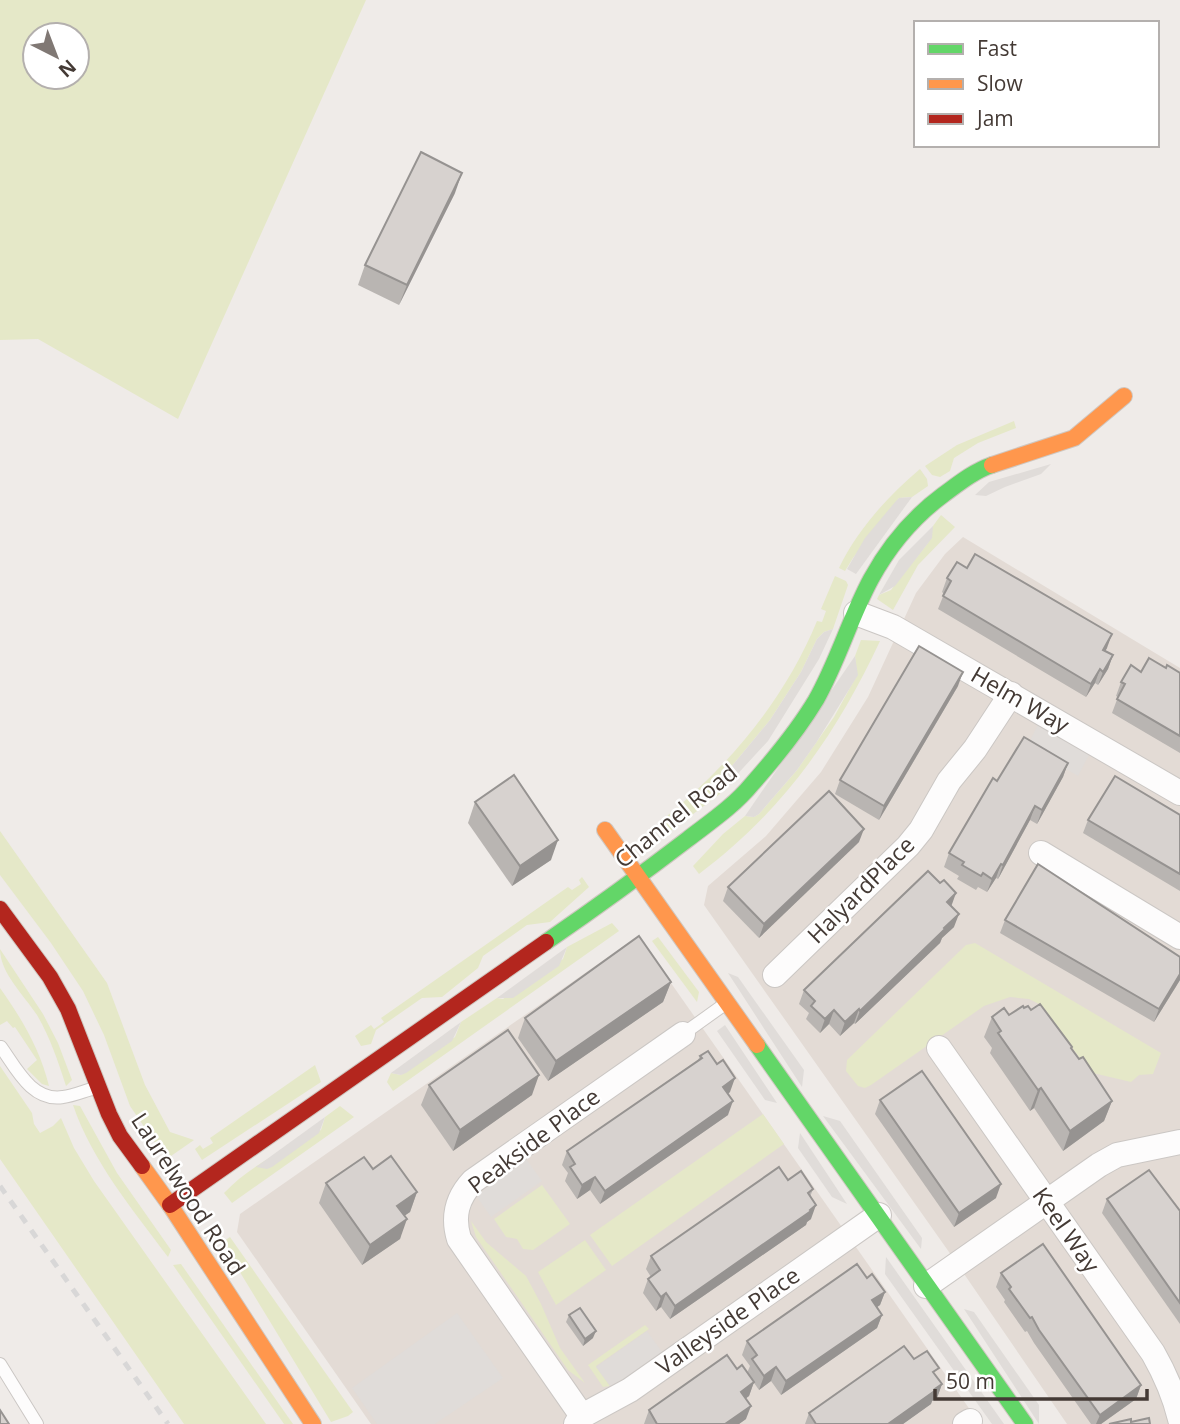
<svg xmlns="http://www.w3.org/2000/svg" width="1180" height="1424" font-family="'Open Sans',sans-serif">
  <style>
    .residential { fill: #e3dbd5 }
    .green { fill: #e5e8c8; fill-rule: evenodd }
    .parking { fill: #e0dcd9 }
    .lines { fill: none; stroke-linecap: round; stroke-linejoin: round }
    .lane-casing { stroke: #cbc7c4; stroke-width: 14 }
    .street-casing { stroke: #cbc7c4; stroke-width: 26 }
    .fast-casing { stroke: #cfc7c0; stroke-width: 18 }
    .slow-casing { stroke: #cfc7c0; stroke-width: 18 }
    .jam-casing { stroke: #cfc7c0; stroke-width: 18 }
    .lane { stroke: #fdfcfc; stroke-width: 12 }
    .street { stroke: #fdfcfc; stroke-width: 24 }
    .fast { stroke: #63d668; stroke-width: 16 }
    .slow { stroke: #ff974d; stroke-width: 16 }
    .jam { stroke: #b3261e; stroke-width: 16 }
    .rail { stroke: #d8d7d7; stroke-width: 5; stroke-dasharray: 9 9; stroke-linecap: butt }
    .wall { fill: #b9b5b2 }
    .shaded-wall { fill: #969391 }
    .building { fill: #d7d2cf; stroke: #969391; stroke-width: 2 }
    .labels { text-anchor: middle; stroke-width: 5; stroke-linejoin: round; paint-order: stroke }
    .street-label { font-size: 23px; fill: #443a35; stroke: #fff }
  </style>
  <rect width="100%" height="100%" fill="#efebe8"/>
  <g class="residential">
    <polygon points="963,537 1180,668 1180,1424 1067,1424 949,1252 704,905 708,886 766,836 821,772 868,697 916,593 945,554"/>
    <polygon points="628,943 645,946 980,1424 371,1424 237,1232 240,1214"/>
  </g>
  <g class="green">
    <path d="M0,0H366L178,419L38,339L0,340ZM35,35H77V77H35Z"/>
    <polygon points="1014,421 1016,428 978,443 954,458 950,471 940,477 932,475 925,466 957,445"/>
    <path d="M920,469L927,479L928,486L912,497L899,498L853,558L845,571L839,568C858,529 887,497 920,469Z"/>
    <polygon points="941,515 955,527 918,565 893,610 877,599 879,595 891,590 928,543 933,526"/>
    <path d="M835,576L846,581L848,585L833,629L824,632L817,639L801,672L770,720L722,778L720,794L669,832L661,821C728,767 784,701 817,621L822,622L826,611L821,609Z"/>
    <path d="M861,640L880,641C836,735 783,811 699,874L693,866L723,834L745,816L754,817L759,814L797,770L834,717L857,675L855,656Z"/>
    <polygon points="0,831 107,983 145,1085 170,1132 194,1140 171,1156 156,1144 130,1106 104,1035 83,991 51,943 0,875"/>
    <polygon points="582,877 589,887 550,922 527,925 483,956 478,968 442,997 422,998 376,1030 371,1044 361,1046 355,1036 371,1025 374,1029 384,1022 381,1018 568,887 572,890 581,884 579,880"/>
    <polygon points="612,923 619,931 393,1091 387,1082 391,1073 401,1075 455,1037 461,1022 497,998 503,999 563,959 567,947"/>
    <polygon points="658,937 699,992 697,1002 652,941"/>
    <polygon points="975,943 1161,1053 1153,1074 1139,1075 1131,1082 1093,1073 1079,1057 1041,1005 1029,999 1010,997 984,1006 871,1085 865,1088 858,1086 846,1071 847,1060 966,945"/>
    <path d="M0,949L43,1014L58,1043L72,1080L66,1086C58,1061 50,1037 37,1015C24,995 0,973 0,949Z"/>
    <path d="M0,988C22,1019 40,1049 49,1086L42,1084L27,1069L37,1060L15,1027L13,1028L7,1021L0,1025Z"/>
    <polygon points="315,1065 321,1082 202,1160 195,1149 200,1145 203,1149 213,1143 210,1138"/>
    <polygon points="0,1066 32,1113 34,1124 40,1133 53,1126 61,1118 74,1148 94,1181 266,1424 184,1424 0,1159"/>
    <path d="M73,1105L80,1106L117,1173L171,1250L168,1257C133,1210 92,1161 73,1105Z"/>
    <path d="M340,1106L354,1117L232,1203L224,1193C251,1164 287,1149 321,1130L325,1117Z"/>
    <polygon points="763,1114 784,1144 612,1266 590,1235"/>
    <polygon points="542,1185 570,1224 533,1250 523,1249 517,1239 506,1237 494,1219"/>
    <polygon points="471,1221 486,1242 526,1276 541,1304 560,1348 585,1383 568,1370 476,1237"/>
    <polygon points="230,1237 353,1412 348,1416 331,1422 235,1264 224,1241"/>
    <polygon points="585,1240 606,1270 556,1305 538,1272"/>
    <polygon points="181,1264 293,1424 284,1424 173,1265"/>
    <polygon points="645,1325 649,1329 596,1366 610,1386 603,1387 588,1365"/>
  </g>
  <g class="parking">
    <polygon points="1051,464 1041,474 1005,487 986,496 975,495 989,482"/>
    <polygon points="912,497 856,574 847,569 865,538 896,501 899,498"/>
    <polygon points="933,526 932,538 895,586 879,595 899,560"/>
    <polygon points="833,629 819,659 768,741 720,793 722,778 770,720 801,672 817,639 824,632"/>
    <polygon points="855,656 858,675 816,743 797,770 759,814 754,817 745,816"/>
    <polygon points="1038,725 1048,728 1089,755 1078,776 1027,746"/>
    <polygon points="567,947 559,966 513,998 497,998"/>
    <polygon points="728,973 738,977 804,1070 802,1087"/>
    <polygon points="461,1022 452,1041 406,1073 401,1075 391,1073"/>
    <polygon points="725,1025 777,1103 765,1100 717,1031"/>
    <polygon points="823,1116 840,1121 922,1238 921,1249"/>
    <polygon points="325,1117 319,1133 272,1167 267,1169 256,1167"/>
    <polygon points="800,1133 847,1204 832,1197 798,1148"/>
    <polygon points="526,1159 542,1181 491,1217 477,1197 481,1192"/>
    <polygon points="886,1257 1004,1424 992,1424 885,1274"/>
    <polygon points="964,1309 974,1312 1039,1405 1039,1424"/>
    <polygon points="457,1313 503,1378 435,1424 377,1424 352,1388"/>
    <polygon points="647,1331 662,1352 619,1382 610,1386 596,1367"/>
  </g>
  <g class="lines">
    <g class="lane-casing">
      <g id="lane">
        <polyline points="683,1034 725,1004"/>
        <path d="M1,1047C16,1068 32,1102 63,1097C73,1096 84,1091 95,1088"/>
        <polyline points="0,1364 37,1424"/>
      </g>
    </g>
    <g class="street-casing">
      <g id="street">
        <polyline points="856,613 893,627 1180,793"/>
        <polyline points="1041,853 1180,937"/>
        <polyline points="775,975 908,846 921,830 949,781 975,749 1011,694"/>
        <path d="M939,1048L1153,1353C1165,1374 1174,1394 1180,1419"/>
        <polyline points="926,1286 1099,1165 1117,1155 1180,1142"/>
        <path d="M582,1416L459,1239C452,1216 457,1198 473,1181L683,1034"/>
        <polyline points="576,1424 582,1416 630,1390 879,1215"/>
        <polyline points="965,1424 970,1421"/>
      </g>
    </g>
    <g class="fast-casing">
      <g id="fast">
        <path d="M546,942C594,909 641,875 688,839C710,822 734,806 752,784C775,758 798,730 816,700C838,661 850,618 871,579C889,546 912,518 943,495C958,484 974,471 992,465"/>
        <polyline points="757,1045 1025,1424"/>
      </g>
    </g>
    <g class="slow-casing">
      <g id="slow">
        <polyline points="992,465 1074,438 1124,396"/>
        <polyline points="605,830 757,1045"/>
        <polyline points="142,1166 170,1205 313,1424"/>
      </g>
    </g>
    <g class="jam-casing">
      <g id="jam">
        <polyline points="0,909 50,977 68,1009 109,1114 120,1136 142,1166"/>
        <polyline points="170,1205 546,942"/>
      </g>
    </g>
    <use href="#lane" class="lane"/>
    <use href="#street" class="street"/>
    <use href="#fast" class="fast"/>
    <use href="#slow" class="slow"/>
    <use href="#jam" class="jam"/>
    <polyline class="rail" points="0,1186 168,1424"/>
  </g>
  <g class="wall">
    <polygon points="455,193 399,305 358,285 365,265"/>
    <polygon points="947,578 1107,648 1105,651 1113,655 1108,669 1098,685 1095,683 1086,697 938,609 944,594 942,592"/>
    <polygon points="1166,668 1180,673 1180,753 1112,713 1118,697 1116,696 1121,682 1141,672"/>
    <polygon points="958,686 879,820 835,794 840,780"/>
    <polygon points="1068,763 1063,777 1037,824 1030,820 998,879 996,878 987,892 978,887 976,890 957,879 959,876 944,867 949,853 997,781"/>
    <polygon points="475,802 551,860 512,886 468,823"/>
    <polygon points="1180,815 1180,891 1083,833 1088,820"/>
    <polygon points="859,842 759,938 723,901 728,887"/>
    <polygon points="952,906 954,927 942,938 940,943 855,1024 854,1023 840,1036 829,1024 820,1033 806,1019 809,1013 799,1004 804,990"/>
    <polygon points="1005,920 1180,957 1180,980 1154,1022 1000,933"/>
    <polygon points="671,982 663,1002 548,1081 518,1038 525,1018"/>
    <polygon points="1024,1008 1071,1049 1112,1101 1104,1121 1063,1151 1034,1108 1030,1111 990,1053 992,1048 984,1037 992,1017 1009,1015"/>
    <polygon points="700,1056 730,1092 728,1094 728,1115 600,1204 590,1190 577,1199 565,1181 568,1173 562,1165 567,1151 698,1060"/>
    <polygon points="429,1085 532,1095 453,1151 421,1105"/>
    <polygon points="880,1100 996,1198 954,1227 875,1114"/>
    <polygon points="373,1169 417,1192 410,1212 405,1215 400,1239 362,1265 319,1203 326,1183"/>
    <polygon points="788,1180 813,1189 810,1197 811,1219 807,1222 806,1225 670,1319 661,1307 656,1311 643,1293 648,1279 651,1277 646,1269 651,1256"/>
    <polygon points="1107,1199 1180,1211 1180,1324 1102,1213"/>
    <polygon points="1001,1273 1141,1385 1136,1399 1101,1424 1091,1424 1034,1343 1027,1331 1025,1332 1004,1302 1005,1300 996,1287"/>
    <polygon points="867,1278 885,1292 880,1305 877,1307 882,1315 877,1328 781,1395 771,1381 759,1390 747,1373 750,1366 742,1355 747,1341"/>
    <polygon points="569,1315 593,1338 583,1346 566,1322"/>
    <polygon points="914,1359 936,1376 942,1384 937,1398 932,1401 931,1404 903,1424 805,1424 809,1413"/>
    <polygon points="737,1369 754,1382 749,1396 746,1398 746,1419 739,1424 644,1424 649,1410"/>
  </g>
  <g class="shaded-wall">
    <polygon points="462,173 455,193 399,305 407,285"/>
    <polygon points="1112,634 1107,648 1098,664 1103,650"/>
    <polygon points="1113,655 1108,669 1098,685 1103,672"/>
    <polygon points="1100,669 1095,683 1086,697 1091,684"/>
    <polygon points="963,672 958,686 879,820 884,806"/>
    <polygon points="1068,763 1063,777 1037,824 1042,810"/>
    <polygon points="1035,806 1030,820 998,879 1003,865"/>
    <polygon points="864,829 859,842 759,938 764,924"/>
    <polygon points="558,840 551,860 512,886 520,866"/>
    <polygon points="1001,864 996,878 987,892 992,879"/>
    <polygon points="956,893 951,907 947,902"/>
    <polygon points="959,914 954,927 942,938 940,943 855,1024 860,1011"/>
    <polygon points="1180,974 1180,980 1154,1022 1159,1009"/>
    <polygon points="671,982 663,1002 548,1081 556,1061"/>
    <polygon points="859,1009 854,1023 840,1036 845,1022"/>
    <polygon points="834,1010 829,1024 820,1033 825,1019"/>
    <polygon points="539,1075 532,1095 453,1151 460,1130"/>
    <polygon points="735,1078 730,1092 718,1101 723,1087"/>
    <polygon points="1041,1088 1034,1108 1030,1111 1038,1090"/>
    <polygon points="733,1101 728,1115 600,1204 605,1191"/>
    <polygon points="1112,1101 1104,1121 1063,1151 1070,1131"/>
    <polygon points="595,1177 590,1190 577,1199 582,1185"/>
    <polygon points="1001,1184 996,1198 954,1227 959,1213"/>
    <polygon points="417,1192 410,1212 390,1226 397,1206"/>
    <polygon points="816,1205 811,1219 807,1222 806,1225 670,1319 675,1306"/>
    <polygon points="407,1219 400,1239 362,1265 370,1245"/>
    <polygon points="885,1292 880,1305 867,1314 872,1300"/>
    <polygon points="666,1293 661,1307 656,1311 661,1297"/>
    <polygon points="882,1315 877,1328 781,1395 786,1381"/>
    <polygon points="596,1331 593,1338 583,1346 585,1339"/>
    <polygon points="776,1367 771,1381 759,1390 764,1376"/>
    <polygon points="754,1382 749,1396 736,1406 741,1392"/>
    <polygon points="942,1384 937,1398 932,1401 931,1404 903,1424 888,1424"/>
    <polygon points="1141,1385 1136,1399 1101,1424 1096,1424 1100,1415"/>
    <polygon points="751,1406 746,1419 739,1424 725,1424"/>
  </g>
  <g class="building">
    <polygon points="421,152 462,173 407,285 365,265"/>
    <polygon points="975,554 1112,634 1103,650 1113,655 1103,672 1100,669 1091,684 943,596 951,581 947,578 957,562 967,568"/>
    <polygon points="919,646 963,672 884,806 840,780"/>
    <polygon points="1149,658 1166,668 1167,665 1180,673 1180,736 1117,699 1125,684 1121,682 1131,665 1141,672"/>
    <polygon points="1024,737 1068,763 1042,810 1035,806 1003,865 1001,864 992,879 983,873 981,876 962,865 964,862 949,853 993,778 997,781"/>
    <polygon points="514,775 558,840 520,866 475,802"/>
    <polygon points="1115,776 1180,815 1180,874 1088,820"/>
    <polygon points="829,791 864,829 764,924 728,887"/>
    <polygon points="1038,864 1180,957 1180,974 1159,1009 1005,920"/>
    <polygon points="928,871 940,883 944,880 956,893 947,902 959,914 944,928 945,929 860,1011 859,1009 845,1022 834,1010 825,1019 811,1006 815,1001 804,990"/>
    <polygon points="639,936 671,982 556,1061 525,1018"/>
    <polygon points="1040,1004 1072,1047 1071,1048 1079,1059 1083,1057 1112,1101 1070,1131 1041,1088 1038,1090 998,1033 1001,1031 992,1017 1004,1008 1009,1015 1023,1006 1024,1008 1028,1006 1031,1010"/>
    <polygon points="508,1030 539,1075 460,1130 429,1085"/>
    <polygon points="708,1051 717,1064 723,1060 735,1078 723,1087 733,1101 605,1191 595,1177 582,1185 570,1167 575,1164 567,1151 702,1058 700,1056"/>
    <polygon points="922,1071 1001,1184 959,1213 880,1100"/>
    <polygon points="391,1156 417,1192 397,1206 407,1219 370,1245 326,1183 364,1157 373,1169"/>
    <polygon points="779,1167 788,1180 801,1171 813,1189 808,1193 816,1205 810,1210 811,1211 675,1306 666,1293 661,1297 648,1279 660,1270 651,1256"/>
    <polygon points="1149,1170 1180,1211 1180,1303 1107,1199"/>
    <polygon points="1043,1244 1141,1385 1100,1415 1039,1330 1032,1317 1030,1318 1009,1289 1011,1287 1001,1273"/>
    <polygon points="857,1264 867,1278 872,1274 885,1292 872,1300 882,1315 786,1381 776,1367 764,1376 752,1359 757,1355 747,1341"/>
    <polygon points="580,1308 596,1331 585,1339 569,1315"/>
    <polygon points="904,1346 914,1359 927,1351 939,1368 933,1372 942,1384 935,1389 936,1390 888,1424 816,1424 809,1413"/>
    <polygon points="727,1355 737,1369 742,1365 754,1382 741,1392 751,1406 725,1424 657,1424 649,1410"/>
    <polygon points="0,1410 9,1424 0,1424"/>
    <polygon points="1149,1418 1150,1424 1109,1424 1131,1419 1131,1422"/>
  </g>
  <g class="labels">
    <g class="street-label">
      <text transform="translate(1020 700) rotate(30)" y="8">Helm Way</text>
      <text transform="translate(676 816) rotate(-39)" y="8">Channel Road</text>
      <text transform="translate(861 890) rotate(-45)" y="8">HalyardPlace</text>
      <text transform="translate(534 1141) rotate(-37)" y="8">Peakside Place</text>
      <text transform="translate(188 1194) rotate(57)" y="8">Laurelwood Road</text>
      <text transform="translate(1066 1230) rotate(55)" y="8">Keel Way</text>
      <text transform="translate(728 1321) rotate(-35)" y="8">Valleyside Place</text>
    </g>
  </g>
  <rect x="914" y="21" width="245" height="126" fill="#ffffff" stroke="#b4b0ae" stroke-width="2"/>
  <rect x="928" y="44" width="35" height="10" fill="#63d668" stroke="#b4b0ae" stroke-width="2"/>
  <text x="977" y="56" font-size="21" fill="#443a35">Fast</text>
  <rect x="928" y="79" width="35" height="10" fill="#ff974d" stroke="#b4b0ae" stroke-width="2"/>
  <text x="977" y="91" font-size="21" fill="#443a35">Slow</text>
  <rect x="928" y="114" width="35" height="10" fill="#b3261e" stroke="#b4b0ae" stroke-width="2"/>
  <text x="977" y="126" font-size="21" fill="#443a35">Jam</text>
  <g transform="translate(56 56) rotate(138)"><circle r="33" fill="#ffffff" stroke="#b4b0ae" stroke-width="2"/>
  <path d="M0-5L12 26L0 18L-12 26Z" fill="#807874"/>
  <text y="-10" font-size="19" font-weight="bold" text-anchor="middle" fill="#443a35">N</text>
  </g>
  <path d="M935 1389v10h212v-10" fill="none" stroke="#443a35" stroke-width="3.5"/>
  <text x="946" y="1389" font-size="21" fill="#443a35" stroke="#ffffff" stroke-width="5" paint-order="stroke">50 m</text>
</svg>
